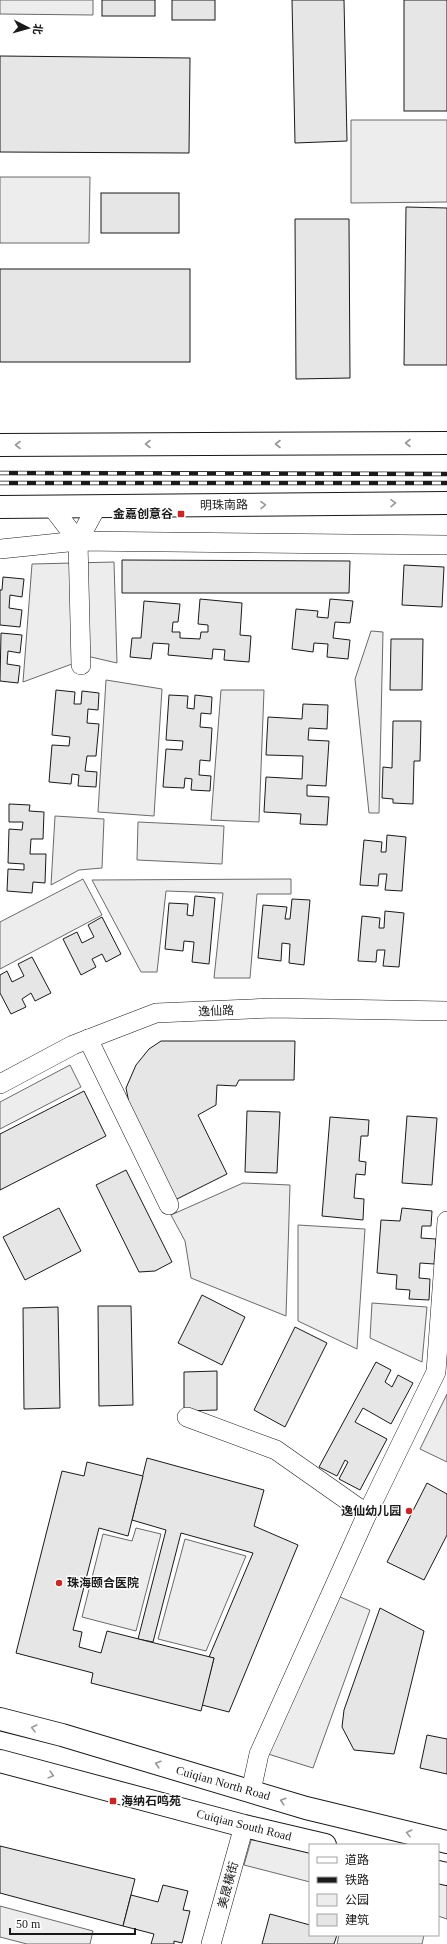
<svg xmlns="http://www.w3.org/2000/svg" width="447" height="1944" font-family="'Times New Roman','Noto Sans SC',serif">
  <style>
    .green { fill: #ededed; stroke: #6a6a6a }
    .building { fill: #e6e6e6; stroke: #1a1a1a }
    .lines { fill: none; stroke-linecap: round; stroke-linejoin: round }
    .minor-casing { stroke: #1a1a1a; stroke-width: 20 }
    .major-casing { stroke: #1a1a1a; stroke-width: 24 }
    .highway-casing { stroke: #1a1a1a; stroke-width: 24 }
    .minor { stroke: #fff; stroke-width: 19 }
    .major { stroke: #fff; stroke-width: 22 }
    .highway { stroke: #fff; stroke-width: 22 }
    .rail-casing { stroke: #1a1a1a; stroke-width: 4.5 }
    .rail { stroke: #fff; stroke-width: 3; stroke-dasharray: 9; stroke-linecap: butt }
    .oneway { stroke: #989898 }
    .poi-dot { fill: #c62828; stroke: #fff; stroke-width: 1.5 }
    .labels { text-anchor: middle; stroke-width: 3; stroke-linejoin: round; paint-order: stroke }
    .street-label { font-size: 12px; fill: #1a1a1a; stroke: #fff }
    .poi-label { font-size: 12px; font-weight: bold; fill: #1a1a1a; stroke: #fff; text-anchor: end }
  </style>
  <rect width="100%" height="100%" fill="#fff"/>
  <g class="green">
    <polygon points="0,0 93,0 93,15 0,14"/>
    <polygon points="351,120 447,120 447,202 351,203"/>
    <polygon points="0,177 90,177 89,243 0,243"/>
    <polygon points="114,562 117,663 91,657 23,682 32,564"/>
    <polygon points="371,631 383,632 379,813 369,813 355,679"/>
    <polygon points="106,680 162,689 154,816 98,812"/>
    <polygon points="221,690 264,690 259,822 211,820"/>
    <polygon points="55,816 104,819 102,868 79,870 51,885"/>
    <polygon points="138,822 224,826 222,864 137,860"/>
    <polygon points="83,879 102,915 0,969 0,922"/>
    <polygon points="291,879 291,894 257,894 250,978 214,978 223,893 166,891 157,972 141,972 92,880"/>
    <polygon points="70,1065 81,1087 0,1129 0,1102"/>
    <polygon points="243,1183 290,1185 286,1316 191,1278 185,1241 171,1215"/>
    <polygon points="298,1225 365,1229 357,1349 298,1321"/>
    <polygon points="372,1303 427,1307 422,1362 370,1338"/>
    <polygon points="447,1394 447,1462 420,1449"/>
    <polygon points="136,1528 161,1534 136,1631 82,1617 103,1534 132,1541"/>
    <polygon points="185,1539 246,1556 206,1651 158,1639"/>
    <polygon points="338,1596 370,1610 313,1768 265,1753"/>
    <polygon points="252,1837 310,1850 310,1882 244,1865"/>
    <polygon points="438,1881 447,1883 447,1919 438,1916"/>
    <polygon points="0,1906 93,1931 90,1944 27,1944 0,1937"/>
    <polygon points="339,1935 424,1935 422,1944 337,1944"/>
  </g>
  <g class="building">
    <rect x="102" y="0" width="53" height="16"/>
    <rect x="172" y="0" width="43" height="20"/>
    <polygon points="292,0 344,0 347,141 295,143"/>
    <rect x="404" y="0" width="43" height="111"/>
    <polygon points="0,56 190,58 189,153 0,152"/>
    <rect x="101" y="193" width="78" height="40"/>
    <polygon points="406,207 447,208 447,365 404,365"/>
    <polygon points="295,219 349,219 350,378 296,379"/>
    <rect x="0" y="269" width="190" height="93"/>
    <polygon points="122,560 350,561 349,593 122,593"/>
    <polygon points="404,565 444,567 442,607 402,605"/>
    <polygon points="3,577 24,579 22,597 10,595 9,608 22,610 20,627 0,625 0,590 2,590"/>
    <polygon points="200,599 242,603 240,635 251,636 249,662 224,660 225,650 213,649 212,659 168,655 169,644 153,643 151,659 130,657 132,638 141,638 144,601 180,604 178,622 173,622 172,632 180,632 180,638 200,639 201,632 208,632 208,625 198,624"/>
    <polygon points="330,599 353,601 350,623 335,622 333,638 350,640 348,659 327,657 328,644 314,643 313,652 292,649 296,609 318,611 317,617 328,618"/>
    <polygon points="1,633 22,635 20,653 8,651 7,664 20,666 18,683 0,681"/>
    <polygon points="391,639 423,639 422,690 390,690"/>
    <polygon points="56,690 75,692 74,704 81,704 82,691 99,693 98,710 88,709 87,723 99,724 96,756 87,756 85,771 97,772 96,787 78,786 79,775 72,774 71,784 49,782 52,745 69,746 70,737 52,735"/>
    <polygon points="169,695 188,696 187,708 194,709 195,695 212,697 211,714 201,713 200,727 212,728 210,761 200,760 199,775 211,776 210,791 191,790 192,779 185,778 184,788 163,787 166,749 182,750 183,741 166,740"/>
    <polygon points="303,704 328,705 327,729 309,728 308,740 329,741 326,786 307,785 307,796 329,797 327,825 300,824 301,814 264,812 266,777 302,779 303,756 266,755 268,717 302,719"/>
    <polygon points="393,721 421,721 420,761 414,761 413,804 393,803 393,799 382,798 383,767 392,768"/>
    <polygon points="9,804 30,805 29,811 44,812 43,839 31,839 30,854 46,854 45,883 33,882 32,893 7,891 8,869 24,870 24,864 8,863 9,829 22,830 23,822 9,822"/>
    <polygon points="387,835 406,837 402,891 385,890 387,874 379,874 378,886 360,885 364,840 382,842 381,852 386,852"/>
    <polygon points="195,896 215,898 209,964 192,962 194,942 184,941 183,951 165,949 169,903 188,904 187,915 193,916"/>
    <polygon points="292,899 310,900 304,965 289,963 290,944 282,943 281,961 258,958 263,905 287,907 285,919 290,919"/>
    <polygon points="385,911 404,913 399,967 383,966 385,950 377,950 376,962 358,961 362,916 380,918 379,928 384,928"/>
    <polygon points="102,917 121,954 106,962 102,954 92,959 96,967 81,975 63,939 77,932 82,943 94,937 88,925"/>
    <polygon points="32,957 51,993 35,1001 31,993 22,999 26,1007 11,1014 0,993 0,975 7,971 12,982 24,976 18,964"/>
    <polygon points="161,1041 295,1041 294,1080 239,1080 236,1086 217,1085 216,1105 198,1115 227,1174 175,1200 131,1113 126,1088 136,1065 149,1049"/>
    <polygon points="84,1091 106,1136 0,1190 0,1134"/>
    <polygon points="247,1111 280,1112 277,1173 245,1172"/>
    <polygon points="407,1116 437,1118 432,1185 402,1183"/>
    <polygon points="330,1117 369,1120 368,1136 361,1136 359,1161 366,1162 365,1175 356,1174 354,1198 364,1199 363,1220 322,1216"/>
    <polygon points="126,1170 172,1262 155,1271 139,1272 96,1185"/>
    <polygon points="59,1208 81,1251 25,1280 3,1237"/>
    <polygon points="402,1208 432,1211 431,1226 422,1226 421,1238 436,1239 434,1264 420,1263 419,1278 430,1279 429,1300 409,1299 410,1290 396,1289 397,1275 377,1273 381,1220 400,1221"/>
    <polygon points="202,1295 245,1317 222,1365 178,1343"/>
    <polygon points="98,1306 131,1306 133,1405 99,1406"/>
    <polygon points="58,1307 60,1408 24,1409 23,1308"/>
    <polygon points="295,1327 327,1343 285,1427 254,1410"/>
    <polygon points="376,1362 391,1370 385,1382 392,1387 398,1375 413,1383 391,1424 363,1408 355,1422 387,1439 360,1490 339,1479 348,1462 345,1460 337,1476 319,1467"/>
    <polygon points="217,1371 217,1410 184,1411 184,1372"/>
    <polygon points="147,1458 264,1490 254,1526 298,1545 229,1712 202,1705 214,1658 209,1657 253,1553 181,1533 153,1642 138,1639 166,1530 132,1520"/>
    <polygon points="87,1462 143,1476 128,1536 99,1528 73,1630 82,1632 79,1647 101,1653 107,1631 214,1658 201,1711 91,1683 93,1673 16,1653 62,1471 84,1476"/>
    <polygon points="427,1483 447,1494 447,1535 424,1580 387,1562"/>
    <polygon points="380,1608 424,1631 394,1754 354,1750 342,1727 344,1710"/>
    <polygon points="427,1735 447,1739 447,1774 420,1768"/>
    <polygon points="0,1846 135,1879 123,1926 0,1893"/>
    <polygon points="163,1885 188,1891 183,1910 190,1911 182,1943 174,1941 174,1944 151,1944 154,1934 123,1926 131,1895 158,1902"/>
    <polygon points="270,1914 310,1925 310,1935 337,1935 334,1944 262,1944"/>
  </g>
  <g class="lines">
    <g class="minor-casing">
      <g id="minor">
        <polyline points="52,507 78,541"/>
        <polyline points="0,549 78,541 447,545"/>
        <polyline points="81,665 78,541 97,506"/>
        <polyline points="88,1039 169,1205"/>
        <polyline points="0,1084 73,1045 156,1013 273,1008 447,1011"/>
        <polyline points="187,1417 276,1450 367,1514"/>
        <polyline points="251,1791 259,1754 367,1514 436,1372 447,1221"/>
        <polyline points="211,1944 244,1826"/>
      </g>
    </g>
    <g class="major-casing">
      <g id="major">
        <polyline points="0,1719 62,1735 306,1808 447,1842"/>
        <polyline points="0,1761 244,1826 325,1845"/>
        <polyline points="438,1872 447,1874"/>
      </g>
    </g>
    <g class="highway-casing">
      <g id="highway">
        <polyline points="0,445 447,443"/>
        <polyline points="0,507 447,503"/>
      </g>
    </g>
    <use href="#minor" class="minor"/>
    <use href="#major" class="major"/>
    <use href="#highway" class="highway"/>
    <g class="rail-casing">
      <g id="rail">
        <polyline points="0,473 447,474"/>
        <polyline points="0,483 447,483"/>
      </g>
    </g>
    <use href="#rail" class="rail"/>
  </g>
  <defs><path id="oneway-chevron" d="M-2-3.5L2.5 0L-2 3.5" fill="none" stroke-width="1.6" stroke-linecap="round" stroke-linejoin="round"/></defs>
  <g class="oneway">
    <use href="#oneway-chevron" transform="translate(408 443) rotate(180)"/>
    <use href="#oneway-chevron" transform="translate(148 444) rotate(180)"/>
    <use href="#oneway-chevron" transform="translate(278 444) rotate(180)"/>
    <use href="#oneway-chevron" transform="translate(18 445) rotate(180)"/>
    <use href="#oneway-chevron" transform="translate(393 503) rotate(-1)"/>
    <use href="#oneway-chevron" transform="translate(263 505) rotate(-1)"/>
    <use href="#oneway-chevron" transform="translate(34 1728) rotate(-166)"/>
    <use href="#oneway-chevron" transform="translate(158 1764) rotate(-163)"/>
    <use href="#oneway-chevron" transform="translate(51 1775) rotate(15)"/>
    <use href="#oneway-chevron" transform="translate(283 1801) rotate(-163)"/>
    <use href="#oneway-chevron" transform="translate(409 1833) rotate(-166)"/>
  </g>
  <g class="poi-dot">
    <rect x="177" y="510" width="8" height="8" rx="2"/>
    <circle cx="409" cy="1511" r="4"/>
    <circle cx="59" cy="1583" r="4"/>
    <rect x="109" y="1797" width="8" height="8" rx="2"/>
  </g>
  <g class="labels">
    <g class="street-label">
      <text transform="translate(224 505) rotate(-1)" y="4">明珠南路</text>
      <text transform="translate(216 1011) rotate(-2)" y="4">逸仙路</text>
      <text transform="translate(223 1783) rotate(16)" y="4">Cuiqian North Road</text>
      <text transform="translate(244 1825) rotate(14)" y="4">Cuiqian South Road</text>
      <text transform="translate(228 1885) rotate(-75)" y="4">美晟橫街</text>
    </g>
    <g class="poi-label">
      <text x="173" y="518">金嘉创意谷</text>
      <text x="401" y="1515">逸仙幼儿园</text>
      <text x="67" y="1587" text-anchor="start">珠海颐合医院</text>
      <text x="121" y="1805" text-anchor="start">海纳石鸣苑</text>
    </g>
  </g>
  <rect x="309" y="1844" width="130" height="92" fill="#ffffff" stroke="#a3a3a3"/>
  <rect x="317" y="1857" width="20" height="6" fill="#ffffff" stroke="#a3a3a3"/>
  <text x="345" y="1864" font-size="12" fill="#1a1a1a">道路</text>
  <rect x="317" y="1877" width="20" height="6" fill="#1a1a1a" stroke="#a3a3a3"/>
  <text x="345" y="1884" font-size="12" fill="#1a1a1a">铁路</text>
  <rect x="317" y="1894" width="20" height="12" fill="#ededed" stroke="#a3a3a3"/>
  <text x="345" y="1904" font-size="12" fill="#1a1a1a">公园</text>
  <rect x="317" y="1914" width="20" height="12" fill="#e6e6e6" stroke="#a3a3a3"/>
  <text x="345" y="1924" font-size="12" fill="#1a1a1a">建筑</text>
  <g transform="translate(28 28) rotate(96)" stroke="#ffffff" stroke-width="3" paint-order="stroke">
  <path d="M0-3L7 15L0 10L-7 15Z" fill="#1a1a1a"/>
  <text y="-6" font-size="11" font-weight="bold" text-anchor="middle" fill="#1a1a1a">北</text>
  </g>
  <path d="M10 1928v6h125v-6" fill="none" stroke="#1a1a1a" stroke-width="2"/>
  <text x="16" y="1928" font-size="12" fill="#1a1a1a" stroke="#ffffff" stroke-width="3" paint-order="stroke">50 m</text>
</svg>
